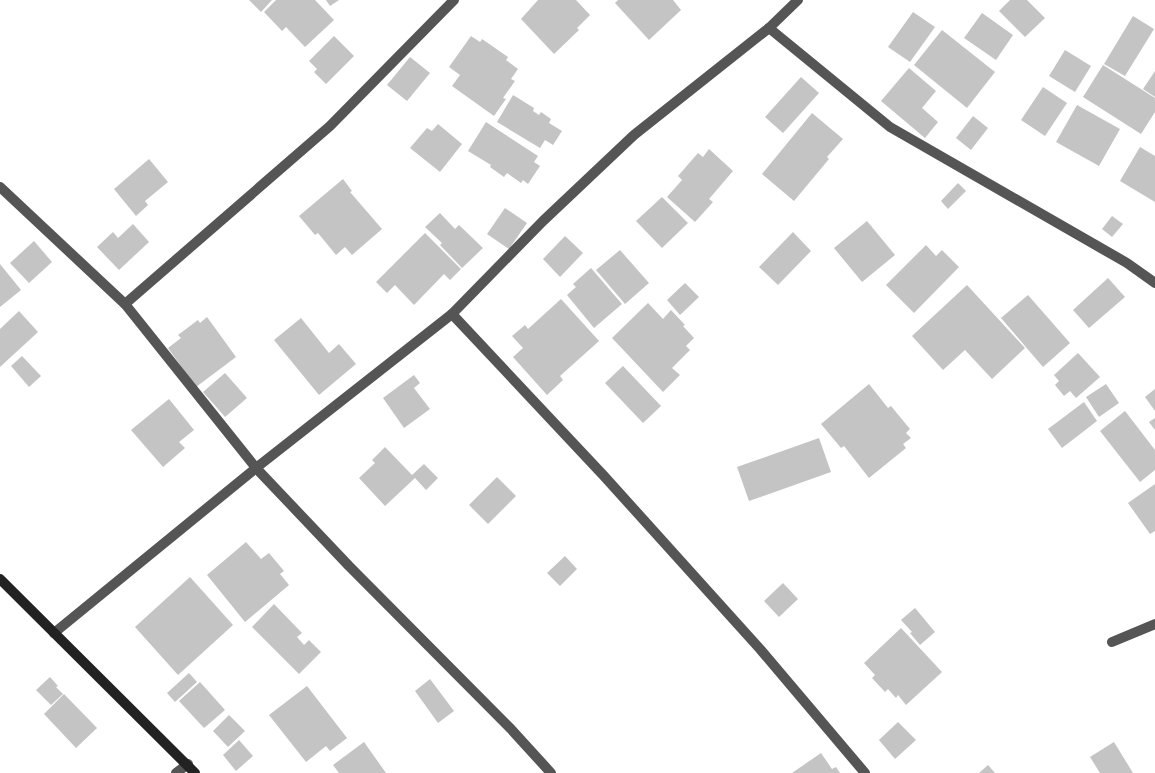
<svg xmlns="http://www.w3.org/2000/svg" width="1155" height="773" font-family="'Work Sans',sans-serif">
  <style>
    .building { fill: #c4c4c4 }
    .lines { fill: none; stroke-linecap: round; stroke-linejoin: round }
    .minor { stroke: #555; stroke-width: 10 }
    .secondary { stroke: #222; stroke-width: 10 }
  </style>
  <rect width="100%" height="100%" fill="#fff"/>
  <g class="building">
    <polygon points="249,0 272,0 261,12"/>
    <polygon points="276,0 315,0 334,20 305,47 286,27 282,31 264,12"/>
    <polygon points="326,0 339,0 330,6"/>
    <polygon points="538,0 576,0 590,15 577,28 579,30 554,54 521,19"/>
    <polygon points="618,0 673,0 681,10 649,40 615,3"/>
    <polygon points="1010,0 1027,0 1045,18 1025,37 999,11"/>
    <polygon points="913,12 935,27 910,62 888,47"/>
    <polygon points="982,13 1013,35 996,60 964,38"/>
    <polygon points="1133,16 1154,29 1125,76 1104,64"/>
    <polygon points="942,30 995,72 967,108 914,65"/>
    <polygon points="334,36 354,56 326,84 314,72 317,69 309,61"/>
    <polygon points="471,36 480,42 482,39 508,57 506,60 518,69 511,79 515,81 503,98 506,99 494,116 452,86 460,75 449,67"/>
    <polygon points="1065,50 1091,66 1075,92 1049,76"/>
    <polygon points="410,57 430,73 407,101 387,85"/>
    <polygon points="1103,65 1155,98 1155,112 1141,134 1083,97"/>
    <polygon points="909,68 936,91 922,108 938,122 925,138 881,101"/>
    <polygon points="1155,71 1155,97 1143,89"/>
    <polygon points="801,77 819,93 783,133 765,117"/>
    <polygon points="1043,87 1067,103 1045,136 1021,120"/>
    <polygon points="513,95 534,108 533,111 539,115 541,112 551,119 549,123 562,131 553,145 545,140 540,148 497,122"/>
    <polygon points="1077,105 1120,129 1099,166 1056,142"/>
    <polygon points="812,113 843,139 827,157 829,159 794,201 762,174"/>
    <polygon points="973,116 988,128 971,150 956,138"/>
    <polygon points="486,122 538,156 534,162 540,166 528,184 523,180 521,183 507,173 504,177 490,167 491,165 468,151"/>
    <polygon points="438,124 462,144 440,172 410,148 427,128 432,131"/>
    <polygon points="1140,147 1155,156 1155,202 1120,181"/>
    <polygon points="709,149 733,171 709,199 713,202 695,222 667,197 682,180 678,176 698,153 703,157"/>
    <polygon points="149,159 168,182 145,201 148,205 136,216 114,189"/>
    <polygon points="343,179 352,191 350,192 382,229 352,255 345,247 336,255 318,233 315,235 299,216"/>
    <polygon points="958,183 966,191 948,209 941,201"/>
    <polygon points="662,197 688,223 662,248 636,221"/>
    <polygon points="505,208 527,223 509,249 487,234"/>
    <polygon points="440,213 455,229 459,225 483,248 462,268 440,245 442,243 425,227"/>
    <polygon points="1112,216 1123,224 1112,237 1102,229"/>
    <polygon points="867,221 895,255 862,282 834,248"/>
    <polygon points="133,224 149,242 119,270 97,247 113,232 118,238"/>
    <polygon points="793,232 811,251 778,285 759,267"/>
    <polygon points="425,233 461,269 450,280 444,274 414,305 395,285 387,293 376,282"/>
    <polygon points="565,236 583,253 560,277 543,259"/>
    <polygon points="34,241 52,262 29,283 10,263"/>
    <polygon points="926,245 936,256 942,250 959,267 914,313 886,285"/>
    <polygon points="620,250 649,283 625,304 596,270"/>
    <polygon points="0,264 21,290 0,307"/>
    <polygon points="591,268 622,304 594,328 567,295 576,287 573,284"/>
    <polygon points="1108,278 1125,297 1089,328 1073,310"/>
    <polygon points="685,283 699,297 680,315 667,300"/>
    <polygon points="967,285 1025,348 992,379 965,350 943,370 912,336"/>
    <polygon points="1028,295 1070,343 1043,367 1001,318"/>
    <polygon points="561,299 599,341 560,376 563,380 547,395 513,357 523,348 512,336 525,325 528,329"/>
    <polygon points="648,303 663,319 671,310 685,325 683,326 694,338 686,346 690,350 672,368 680,375 663,392 612,338"/>
    <polygon points="19,311 38,332 0,367 0,329"/>
    <polygon points="207,317 236,357 196,387 168,348 181,338 178,335 198,320 200,323"/>
    <polygon points="301,318 329,353 339,344 356,364 319,395 274,340"/>
    <polygon points="1078,353 1100,377 1076,398 1070,391 1064,396 1055,385 1059,381 1054,375"/>
    <polygon points="22,356 41,376 29,387 11,366"/>
    <polygon points="623,366 661,406 643,423 605,383"/>
    <polygon points="225,373 247,398 225,417 203,392"/>
    <polygon points="414,375 420,383 414,388 430,409 404,428 383,398"/>
    <polygon points="869,384 888,408 891,406 910,429 906,433 911,438 903,444 906,448 869,478 844,446 841,448 821,424"/>
    <polygon points="1106,384 1119,403 1099,417 1086,397"/>
    <polygon points="1155,389 1155,411 1145,397"/>
    <polygon points="169,399 194,430 179,442 185,448 163,467 131,430"/>
    <polygon points="1084,402 1097,421 1062,448 1048,429"/>
    <polygon points="1125,411 1155,450 1155,470 1140,482 1100,431"/>
    <polygon points="1155,418 1155,430 1149,422"/>
    <polygon points="819,438 831,472 749,501 737,467"/>
    <polygon points="385,447 412,475 424,464 438,478 426,490 415,478 385,506 359,478 375,463 372,460"/>
    <polygon points="497,477 516,496 488,524 469,505"/>
    <polygon points="1155,484 1155,531 1150,534 1128,503"/>
    <polygon points="246,542 261,559 269,553 284,571 280,574 289,585 245,622 207,575"/>
    <polygon points="565,556 577,569 560,586 547,573"/>
    <polygon points="190,577 233,625 178,675 135,627"/>
    <polygon points="783,583 798,599 779,617 764,601"/>
    <polygon points="274,604 302,633 297,637 304,645 309,640 321,652 299,674 252,627"/>
    <polygon points="915,608 935,632 920,645 910,633 912,632 901,620"/>
    <polygon points="901,628 942,672 906,705 898,695 896,698 888,689 885,692 872,678 875,675 864,663"/>
    <polygon points="189,673 197,682 175,702 167,693"/>
    <polygon points="50,677 58,686 56,687 63,694 51,705 36,690"/>
    <polygon points="430,679 454,711 438,723 415,691"/>
    <polygon points="200,682 225,710 204,728 179,701"/>
    <polygon points="307,686 347,738 330,751 326,746 306,762 269,715"/>
    <polygon points="64,694 97,728 76,748 44,714"/>
    <polygon points="229,715 245,731 228,747 213,731"/>
    <polygon points="898,722 916,740 895,759 879,740"/>
    <polygon points="239,740 253,756 236,771 223,755"/>
    <polygon points="364,742 386,773 339,773 333,765"/>
    <polygon points="1114,742 1133,773 1100,773 1090,757"/>
    <polygon points="821,753 832,769 836,767 840,773 792,773"/>
    <polygon points="988,765 995,773 979,773"/>
  </g>
  <g class="lines">
    <g class="minor">
      <polyline points="769,28 890,127 1127,263 1155,283"/>
      <polyline points="0,187 125,304 256,468 349,566 511,729 551,773"/>
      <polyline points="125,304 330,126 454,0"/>
      <polyline points="452,314 604,476 760,649 865,773"/>
      <polyline points="54,633 256,468 452,314 543,221 634,135 769,28 798,0"/>
      <polyline points="1112,642 1155,624"/>
      <polyline points="176,773 188,764"/>
    </g>
    <polyline class="secondary" points="0,579 195,773"/>
  </g>
</svg>
